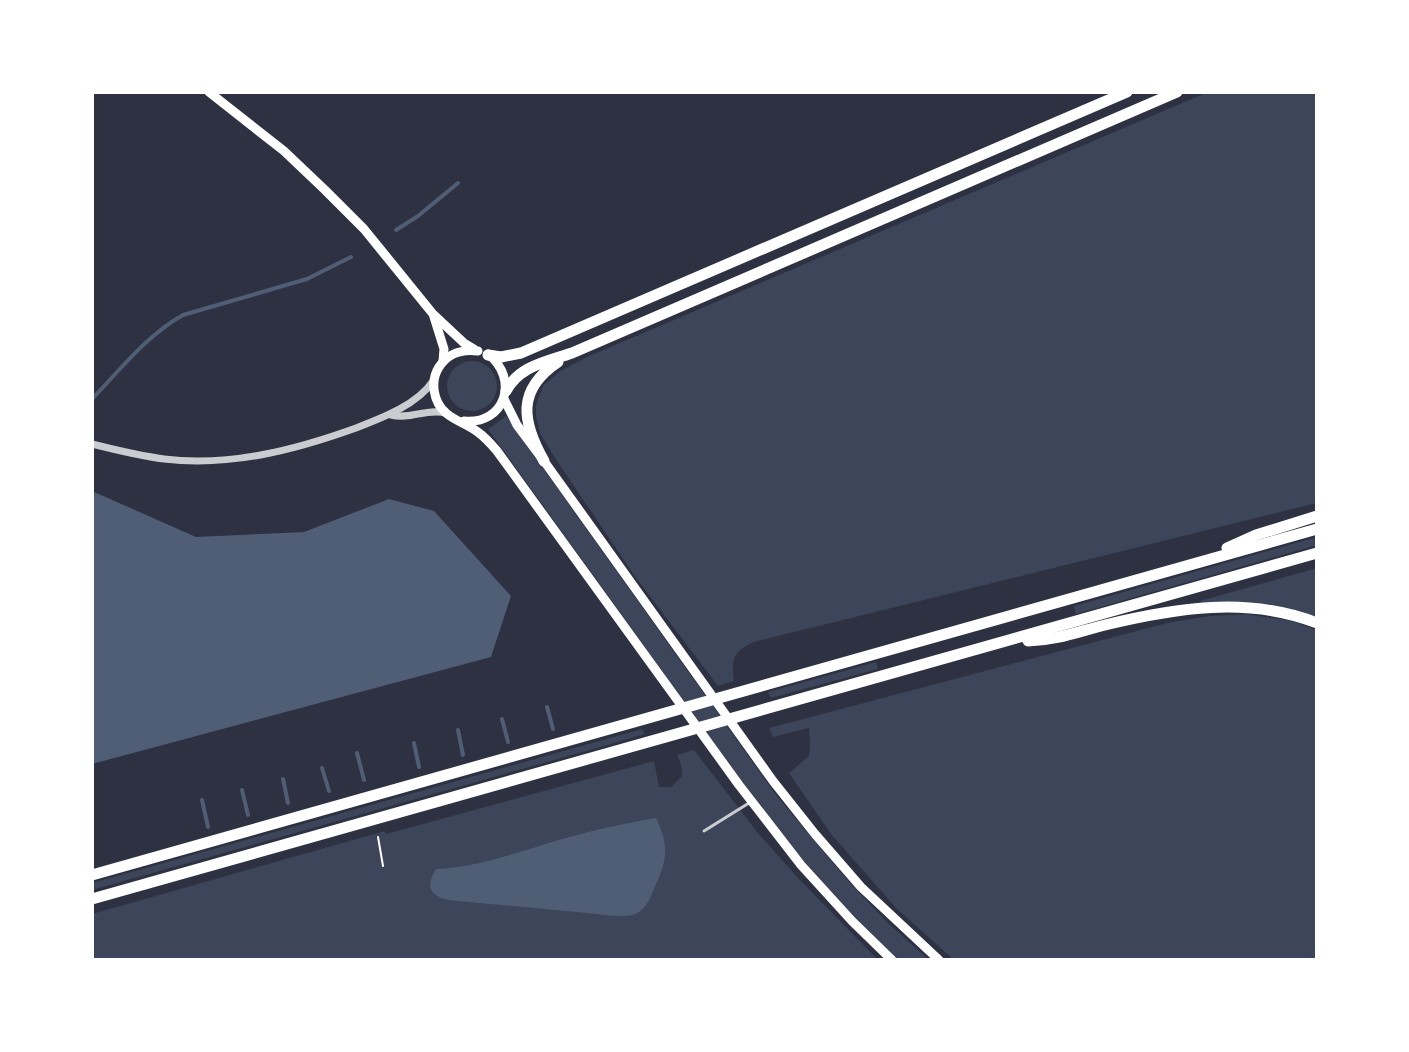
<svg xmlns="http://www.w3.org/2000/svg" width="1409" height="1052" font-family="Cabin,sans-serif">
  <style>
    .green { fill: #3c4559 }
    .water { fill: #4f5d75 }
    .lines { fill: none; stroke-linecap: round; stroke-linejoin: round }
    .stream { stroke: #4f5d75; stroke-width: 4 }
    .path { stroke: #fff; stroke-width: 2 }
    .service { stroke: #caccd0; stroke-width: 3 }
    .tertiary { stroke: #caccd0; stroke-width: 7 }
    .primary { stroke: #fff; stroke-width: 9 }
    .motorway { stroke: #fff; stroke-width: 11 }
  </style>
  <rect width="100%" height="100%" fill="#2d3142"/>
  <g class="green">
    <path d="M1208,92H1317V503L754,642C733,651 731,660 734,681L718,686L636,578L555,458L540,433L536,416V405L543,386L560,371L587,357Z"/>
    <circle cx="472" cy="386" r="25"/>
    <polygon points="506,416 776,795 849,882 889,924 929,960 899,960 855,917 796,852 776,827 717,747 488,429"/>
    <polygon points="1317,537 1317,545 1076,614 1074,606"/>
    <path d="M1317,568V618C1280,603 1242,603 1203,604L1200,601Z"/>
    <polygon points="1247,614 1292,621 1317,630 1317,960 954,960 896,908 831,834 789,773 809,756 810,744 809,728 773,737 769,728 1167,623 1209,616"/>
    <polygon points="876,662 878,669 771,698 768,692"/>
    <polygon points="642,729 645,734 597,748 92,890 92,883"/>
    <polygon points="694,750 758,833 799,879 878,960 92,960 92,914 385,831 386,834 654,761 659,787 671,787 682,776 681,764 677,755"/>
  </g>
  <g class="water">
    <polygon points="92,491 196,537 304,532 389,499 434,511 511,596 491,657 92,764"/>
    <path d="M656,818C668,843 668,857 657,882C651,894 648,911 632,915C620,918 590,913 577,912C534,908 491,904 448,900C428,894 426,886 436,869C476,867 513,854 552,842C586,832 620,824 656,818Z"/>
  </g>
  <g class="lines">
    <g class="stream">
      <polyline points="396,230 418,216 458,183"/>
      <path d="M92,399C120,370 147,335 183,315L307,279L351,257"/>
      <polyline points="547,707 553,729"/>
      <polyline points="502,719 508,742"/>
      <polyline points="458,730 463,755"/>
      <polyline points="414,743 419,767"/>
      <polyline points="357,753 364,780"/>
      <polyline points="322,768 329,791"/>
      <polyline points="283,779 288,803"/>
      <polyline points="242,790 248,815"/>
      <polyline points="202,800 208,827"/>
    </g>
    <polyline class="path" points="378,837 383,866"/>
    <polyline class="service" points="704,831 749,803"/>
    <g class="tertiary">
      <path d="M391,415C410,420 426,408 446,413"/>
      <path d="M92,444C116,450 140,456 164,459C230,467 295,450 356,428C382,418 417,405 433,381"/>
    </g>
    <g class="primary">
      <polyline points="209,92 284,151 325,190 364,229 433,314 464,343 474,349"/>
      <polyline points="434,317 444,349 443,361"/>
      <path d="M478,351C463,349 448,353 439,367C430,381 433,402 446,413C455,421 469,425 479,433C486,438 491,444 497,451L739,785L801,865L852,921L892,960"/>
      <polyline points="504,399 517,425 544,461 773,781 815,834 861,887 939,960"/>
      <path d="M464,421C505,425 520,379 488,354"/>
    </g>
    <g class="motorway">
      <polyline points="488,355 501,357 521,353 1127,92"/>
      <path d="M506,391C519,366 546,362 572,353L1177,92"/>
      <path d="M544,461C522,422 516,390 558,362"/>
      <polyline points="1227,548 1256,535 1317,516"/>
      <path d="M1028,641C1057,640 1077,632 1105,625C1175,608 1248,596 1317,623"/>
      <polyline points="92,875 1317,529"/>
      <polyline points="92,899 1317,553"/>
    </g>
  </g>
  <rect width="1409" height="1052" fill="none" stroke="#ffffff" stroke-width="188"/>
</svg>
